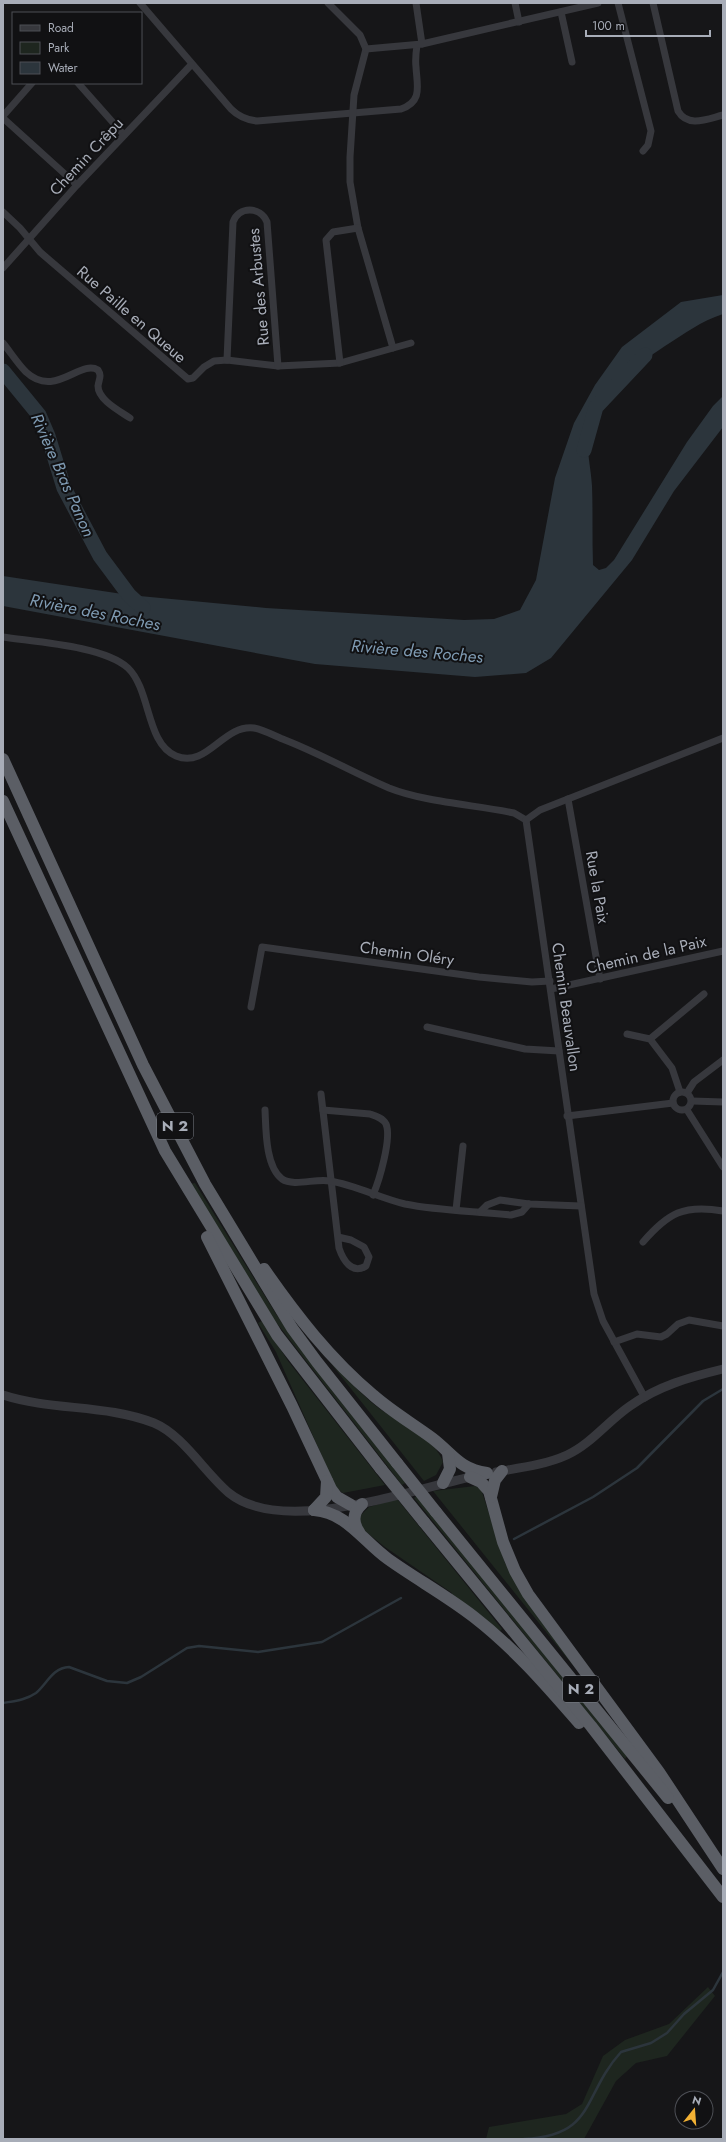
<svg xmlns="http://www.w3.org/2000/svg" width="726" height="2142" font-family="Jost,sans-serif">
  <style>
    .green { fill: #1e261f }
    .water { fill: #2c353c }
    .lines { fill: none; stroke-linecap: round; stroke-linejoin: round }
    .stream { stroke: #2c353c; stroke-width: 2.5 }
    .river { stroke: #2c353c; stroke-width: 15 }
    .minor { stroke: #37383d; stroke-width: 7 }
    .tertiary { stroke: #37383d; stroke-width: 9 }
    .trunk { stroke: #5b5e65; stroke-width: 12 }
    .trunk-bridge { stroke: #5b5e65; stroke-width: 12 }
    .labels { text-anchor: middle; stroke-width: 4; stroke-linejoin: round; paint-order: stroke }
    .shield { fill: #111113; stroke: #7b7e86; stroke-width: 1 }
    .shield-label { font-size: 15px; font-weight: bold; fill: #a8adb8 }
    .street-label { font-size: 16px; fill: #a8adb8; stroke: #111113 }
    .water-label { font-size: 17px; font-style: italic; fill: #7f9bb3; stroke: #111113 }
  </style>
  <rect width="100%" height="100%" fill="#161618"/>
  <g class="green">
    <polygon points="195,1183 276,1314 333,1392 407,1482 402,1485 272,1317 190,1184"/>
    <polygon points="262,1321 288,1361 385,1485 343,1493 336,1488 276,1352 258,1323"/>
    <path d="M329,1361C343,1374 356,1389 371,1402C391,1420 435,1436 443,1462L436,1475L424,1481Z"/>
    <polygon points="475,1486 481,1489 505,1563 575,1668 433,1491"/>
    <polygon points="418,1495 627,1756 625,1759 414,1498"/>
    <polygon points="397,1499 502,1629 500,1631 451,1595 452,1593 385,1547 360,1527 358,1518 369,1507"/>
    <polygon points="708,1987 715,1996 667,2056 636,2063 616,2081 584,2139 486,2139 489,2127 566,2114 582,2104 603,2056 625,2040 669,2024"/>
  </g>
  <path class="water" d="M723,295V314C701,321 684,334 665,346C636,366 601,387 590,422C584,442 591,466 592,486C593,512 592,539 593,565L599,570L606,568L614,560L687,442L713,406L723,396V427L674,491L632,560L551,658L526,673L475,677L315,664L3,606V576L129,595L266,608L464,620L494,619L520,610L536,580L555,478L574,423L595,385L622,347L681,302Z"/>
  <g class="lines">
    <g class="stream">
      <polyline points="514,1539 593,1497 637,1468 703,1401 723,1389"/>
      <path d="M3,1703C14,1701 26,1700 36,1693C47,1684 52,1668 69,1667L107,1681L127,1683L141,1677L187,1648L199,1646L258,1652L322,1642L401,1598"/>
      <path d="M524,2139C596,2136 582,2095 621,2052L651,2043L667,2033L684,2014L713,1990L723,1972"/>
    </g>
    <g class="river">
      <polyline points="3,371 39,415 48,436 64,488 100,556 129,595 143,608"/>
      <polyline points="584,450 596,407 645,355"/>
    </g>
    <g class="minor">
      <path d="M140,3L231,109C239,117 247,120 257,121L401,109C423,101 417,86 416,67C415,59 416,52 417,45"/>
      <polyline points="328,3 360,35 366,49 354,95 350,157 350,182 358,228 393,348"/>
      <polyline points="416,3 422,44"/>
      <polyline points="515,3 519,22"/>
      <polyline points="618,3 651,131 648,145 643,151"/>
      <path d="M653,3L678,111C688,128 707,119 723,115"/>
      <polyline points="561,12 572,62"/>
      <polyline points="366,49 422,44 598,3"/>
      <polyline points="78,83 124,135"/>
      <polyline points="3,116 32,83"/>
      <polyline points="3,118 77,185"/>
      <polyline points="3,212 20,228 40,252 188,379 193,378 204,367 214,361 227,360 278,366 340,363 411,343"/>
      <polyline points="3,268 77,185 191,65"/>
      <path d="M3,343C11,353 18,364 26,372C55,399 80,359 98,370C102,376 99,379 98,386C98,400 120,411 130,418"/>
      <path d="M227,360L233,222C239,206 260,206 267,222L278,366"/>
      <polyline points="340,363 326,240 333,232 358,228"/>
      <path d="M3,637C36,642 104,646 128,668C151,690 146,744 176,756C207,769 223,724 254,728C264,730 275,736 285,740C321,754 354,773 389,788C424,802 476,805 514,813L526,820"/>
      <polyline points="568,799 600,979"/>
      <polyline points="526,820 594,1294 603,1321 645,1398"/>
      <polyline points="526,820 540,810 723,738"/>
      <polyline points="551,989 723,951"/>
      <polyline points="251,1007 262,947 479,977 532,982 550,981"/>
      <polyline points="427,1027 525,1049 559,1051"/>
      <polyline points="627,1034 650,1039 672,1068 680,1092"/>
      <polyline points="650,1039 704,994"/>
      <circle cx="682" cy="1101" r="9"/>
      <polyline points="687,1093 694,1082 723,1060"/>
      <path d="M321,1094L339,1248C343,1260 352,1275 366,1266L369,1257L364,1247L351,1240L338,1237"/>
      <polyline points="692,1101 723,1102"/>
      <path d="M265,1110C266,1128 265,1166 282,1179C294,1187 316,1178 330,1181C355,1185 380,1198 405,1204C440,1211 476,1211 511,1215L522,1212L529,1204"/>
      <path d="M323,1110L370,1114C376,1116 383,1118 386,1124C392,1138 379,1181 373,1195"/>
      <polyline points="687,1110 723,1167"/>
      <polyline points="567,1116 673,1103"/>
      <polyline points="456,1210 463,1146"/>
      <polyline points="480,1212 487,1205 500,1200 529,1204 581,1206"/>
      <path d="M643,1242C668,1213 684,1204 723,1211"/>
      <polyline points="614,1342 637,1334 661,1337 667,1334 678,1324 689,1320 723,1326"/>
    </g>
    <g class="tertiary">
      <path d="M3,1395C52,1411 106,1404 154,1423C183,1435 205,1473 229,1493C283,1537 413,1489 475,1476"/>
      <path d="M496,1472C519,1468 545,1465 567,1455C591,1444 608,1421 630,1406C658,1386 690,1377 723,1369"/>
    </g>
    <g class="trunk">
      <polyline points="3,759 143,1065 205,1184 292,1328 317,1362 397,1463"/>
      <polyline points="3,801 165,1151 277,1335 381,1469"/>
      <polyline points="207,1237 292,1406 331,1489 337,1497 351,1505"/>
      <path d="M264,1269C296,1315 330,1359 373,1395C391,1411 413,1424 432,1438C453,1454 459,1469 487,1473"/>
      <polyline points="470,1477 481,1482 489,1491 503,1542 515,1571 528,1594 659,1772 723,1869"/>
      <polyline points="443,1483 450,1469 448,1453"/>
      <polyline points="491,1497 495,1480 502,1471"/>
      <path d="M314,1510C346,1512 363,1541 388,1559C416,1579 447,1596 474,1617C514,1648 546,1685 579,1723"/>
      <polyline points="314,1510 326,1497 327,1481"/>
      <polyline points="436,1512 668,1798"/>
      <polyline points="424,1522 591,1726 723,1897"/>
      <path d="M359,1532C352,1522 353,1512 362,1504"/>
    </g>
    <g class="trunk-bridge">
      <polyline points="397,1463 436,1512"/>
      <polyline points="381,1469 424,1522"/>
    </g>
  </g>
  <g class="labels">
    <g class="shield">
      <rect x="157" y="1113" width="36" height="26" rx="3"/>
      <rect x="563" y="1676" width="36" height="26" rx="3"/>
    </g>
    <g class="shield-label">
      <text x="175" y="1131">N 2</text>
      <text x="581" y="1694">N 2</text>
    </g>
    <g class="street-label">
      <text transform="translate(86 156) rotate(-47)" y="6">Chemin Crêpu</text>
      <text transform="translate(258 287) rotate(-95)" y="6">Rue des Arbustes</text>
      <text transform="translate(132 314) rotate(41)" y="6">Rue Paille en Queue</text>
      <text transform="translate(598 887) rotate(80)" y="6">Rue la Paix</text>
      <text transform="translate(407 953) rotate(8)" y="6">Chemin Oléry</text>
      <text transform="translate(646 954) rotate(-13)" y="6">Chemin de la Paix</text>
      <text transform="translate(567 1007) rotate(82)" y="6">Chemin Beauvallon</text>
    </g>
    <g class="water-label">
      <text transform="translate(63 475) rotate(66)" y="6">Rivière Bras Panon</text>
      <text transform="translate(95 612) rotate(11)" y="6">Rivière des Roches</text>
      <text transform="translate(417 651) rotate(5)" y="6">Rivière des Roches</text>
    </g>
  </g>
  <rect width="726" height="2142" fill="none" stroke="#a8adb8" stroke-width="8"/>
  <rect x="12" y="12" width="130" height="72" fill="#111113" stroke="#4d4f55"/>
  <rect x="20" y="25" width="20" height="6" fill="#37383d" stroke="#4d4f55"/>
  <text x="48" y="32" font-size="12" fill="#a8adb8">Road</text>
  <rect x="20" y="42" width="20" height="12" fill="#1e261f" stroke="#4d4f55"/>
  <text x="48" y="52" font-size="12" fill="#a8adb8">Park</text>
  <rect x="20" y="62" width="20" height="12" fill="#2c353c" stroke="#4d4f55"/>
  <text x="48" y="72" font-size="12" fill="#a8adb8">Water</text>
  <g transform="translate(694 2110) rotate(17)"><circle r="19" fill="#111113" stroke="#4d4f55"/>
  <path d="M0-3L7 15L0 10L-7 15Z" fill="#f2b134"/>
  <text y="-6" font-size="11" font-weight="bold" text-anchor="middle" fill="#a8adb8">N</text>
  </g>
  <path d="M586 30v6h124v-6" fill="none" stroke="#a8adb8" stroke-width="2"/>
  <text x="592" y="30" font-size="12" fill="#a8adb8" stroke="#111113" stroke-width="3" paint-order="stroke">100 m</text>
</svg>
